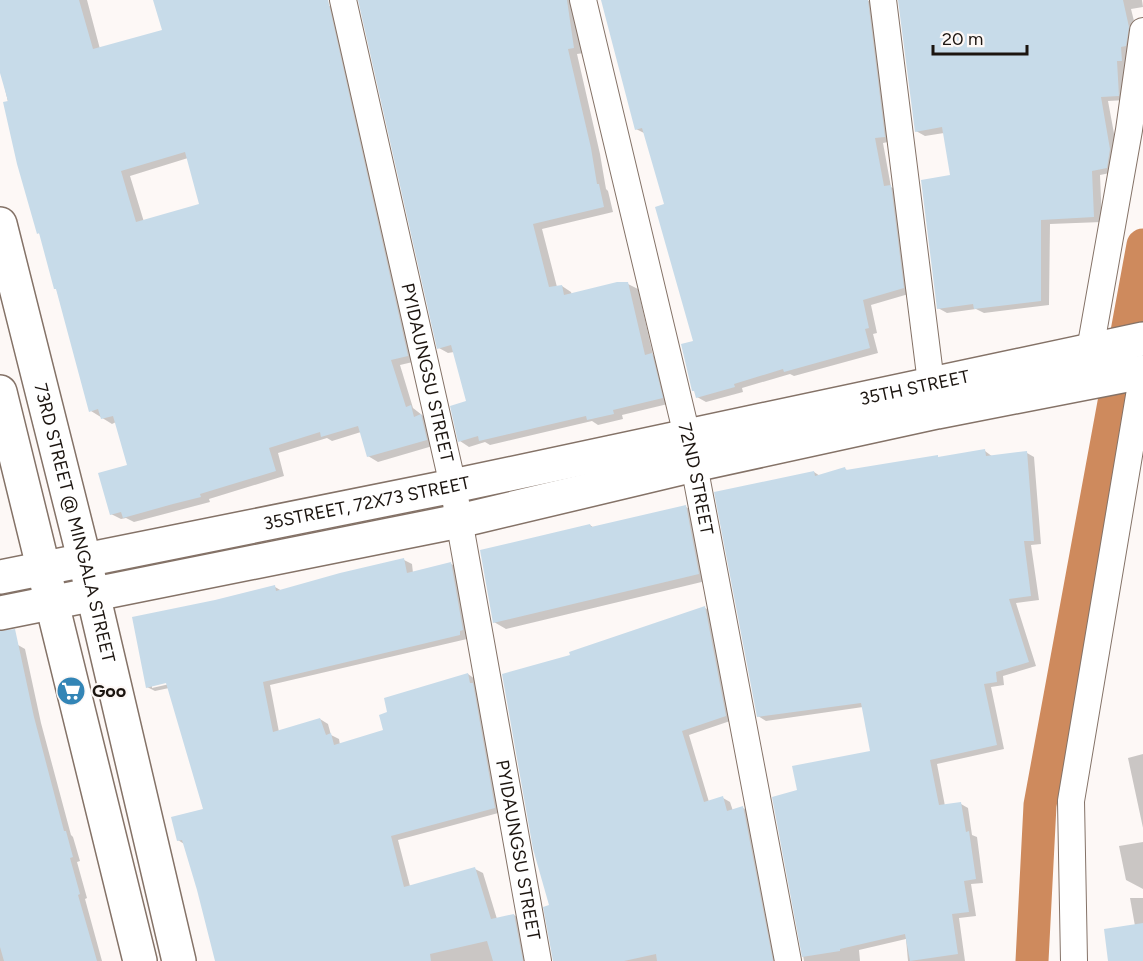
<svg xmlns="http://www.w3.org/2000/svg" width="1143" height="961" font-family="Figtree,sans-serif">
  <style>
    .shadow { fill: #0003; fill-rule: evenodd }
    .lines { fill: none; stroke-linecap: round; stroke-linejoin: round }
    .canal { stroke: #ce8a5d; stroke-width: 33 }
    .building { fill: #c7dbe9; fill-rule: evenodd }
    .minor-casing { stroke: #847267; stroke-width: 28 }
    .primary-casing { stroke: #847267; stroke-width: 36 }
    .minor { stroke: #fff; stroke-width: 26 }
    .primary { stroke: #fff; stroke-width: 33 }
    .labels { text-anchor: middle; stroke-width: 4.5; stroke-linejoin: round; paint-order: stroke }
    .street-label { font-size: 18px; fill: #1c1510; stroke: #fdf8f6 }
    .poi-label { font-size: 18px; font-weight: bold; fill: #1c1510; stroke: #fdf8f6; text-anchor: start }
  </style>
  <rect width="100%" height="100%" fill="#fdf8f6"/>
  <g class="shadow">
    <path d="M0,0H87L100,49L164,32L155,0H326L328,5L338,11L417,361L400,365L413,408L431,422L436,445L378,462L368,456L361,432L332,441L327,438L278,453L284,476L209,499L210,502L134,522L126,518L121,519L111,514L129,467L116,422L112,424L91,411L41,234L38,233L0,67ZM188,158L201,205L144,222L130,176Z"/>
    <polygon points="360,0 575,0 584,53 577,54 600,154 606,189 608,191 613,212 542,229 557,287 562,286 571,292 572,295 628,284 638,289 653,355 661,360 672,403 622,415 623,419 598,425 592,421 490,445 485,442 469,447 460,441 467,402 454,352 448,353 439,348"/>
    <polygon points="603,0 867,0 877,5 893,141 883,143 891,187 899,192 912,293 871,305 877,333 873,334 878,353 794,376 790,374 742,388 743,392 706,402 697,397 695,342 666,205 646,134 636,129"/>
    <polygon points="899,0 1142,0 1143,7 1131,9 1137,33 1130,65 1125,65 1127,100 1108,101 1118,155 1115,172 1100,175 1102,222 1050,224 1049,305 984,313 976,309 947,313 938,308 952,177 944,133 925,136 916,131"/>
    <polygon points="1140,243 1143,243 1143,272"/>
    <polygon points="985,451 993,457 1027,453 1034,457 1041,544 1031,545 1039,600 1016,603 1036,666 1003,676 1004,685 991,687 1004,749 937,764 945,806 961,804 968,808 972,835 977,837 983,883 971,884 976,916 959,918 965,961 908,961 906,939 859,950 860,961 804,961 774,798 799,791 871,752 863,707 766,721 758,716 814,472 820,476 845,469 849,471"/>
    <polygon points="686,507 698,514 710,580 506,629 494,622 590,525 594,528"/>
    <path d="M404,560L412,564L413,573L451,564L459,568L471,634L467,635V639L270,685L279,732L320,719L328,724L331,735L339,739L340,745L385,731L468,674L475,679L502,812L398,840L410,886L475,869L483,873L497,919L514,915L522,920L529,961H220L184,844L178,840L205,810L169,688L155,691L147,687L216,601L275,587L282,591ZM173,680L174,683L152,688V685Z"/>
    <polygon points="705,608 713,612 733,720 689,735 709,802 723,798 730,802 733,811 743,808 751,812 779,961 554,961 551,906 572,656"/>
    <polygon points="18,645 25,649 41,723 71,835 73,837 80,861 77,862 87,898 85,899 102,961 0,961 0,649"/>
    <polygon points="1143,754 1143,828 1128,758"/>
    <polygon points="1143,842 1143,889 1126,880 1119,846"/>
    <polygon points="1130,898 1143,898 1143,961 1110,961 1135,926"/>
  </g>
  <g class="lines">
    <polyline class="canal" points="1032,961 1040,805 1143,245"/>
  </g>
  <g class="building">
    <path d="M0,0H79L93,49L162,30L153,0H328L408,356L391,360L406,407L411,405L414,417L421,414L427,440L367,457L358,426L321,437L320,432L269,448L276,471L200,494L201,497L173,504L123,518L121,512L110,515L98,473L127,465L113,416L101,419L98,409L89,412L56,289H54L39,233L37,234L17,164L3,102L8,101L0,73ZM185,152L199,204L136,222L121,171Z"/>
    <polygon points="358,0 567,0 574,48 568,49 591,148 597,184 599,184 604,207 533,224 549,287 562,285 564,295 617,282 628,282 645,355 652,353 663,398 613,410 614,414 587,420 586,416 479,441 478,436 458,442 450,406 466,401 451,345 437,349"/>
    <polygon points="601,0 868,0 885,137 875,138 884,186 891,185 904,288 863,300 869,328 865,329 870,348 784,372 783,369 734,384 735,387 696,398 694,391 692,391 681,344 693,341 655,207 664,204 642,128 635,130"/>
    <polygon points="898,0 1123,0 1129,27 1126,46 1121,47 1122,61 1117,61 1119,96 1101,97 1110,149 1107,168 1092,171 1094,217 1041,220 1041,301 974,309 973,304 937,309 921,180 950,175 942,127 915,132"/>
    <polygon points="985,449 986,456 1027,451 1034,541 1024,541 1031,596 1009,599 1029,662 996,672 997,682 984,684 997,745 930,760 939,805 961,802 966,832 969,831 976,879 964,881 969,912 952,914 958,954 910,961 905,934 840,949 840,951 802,957 772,797 797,790 792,766 870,751 861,703 757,717 714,492 814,471 815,476 845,467 846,470 938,455 938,457"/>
    <polygon points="686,505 699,574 493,623 480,550 590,524 591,527"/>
    <polygon points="404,558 407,573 451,562 463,630 460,631 460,635 263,682 273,732 320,718 326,735 331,733 334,745 383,730 379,715 387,712 384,698 468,673 470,683 473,683 495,808 391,836 404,887 475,867 491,919 514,914 523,961 493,961 487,941 430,954 431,961 215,961 197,890 182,840 177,841 171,817 203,809 166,683 146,688 132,617 215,600 275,585 276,591 340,573"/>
    <polygon points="705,606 726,716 682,731 704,802 723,796 727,811 743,806 773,961 657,961 656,954 624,961 553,961 543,907 549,905 533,849 502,674 570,655 569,652"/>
    <polygon points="15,629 34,717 64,831 66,831 73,857 70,858 80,894 78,895 97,961 4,961 0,947 0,631"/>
    <polygon points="1143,923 1143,961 1108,961 1104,929"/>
  </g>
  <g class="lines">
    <g class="minor-casing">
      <g id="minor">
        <path id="s1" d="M343,0L453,486L538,961"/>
        <path id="s2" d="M583,0L694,465L788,961"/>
        <polyline points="883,0 931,383"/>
        <polyline points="1089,365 1090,350 1129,130 1143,31"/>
        <polyline points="1074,961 1071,801 1143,372"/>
      </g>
    </g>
    <g class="primary-casing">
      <g id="primary">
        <path id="s3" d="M0,224L93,594L179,961"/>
        <polyline points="0,392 140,961"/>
        <path id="s4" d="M0,577L453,486L1143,339"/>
        <polyline points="0,613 459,521 694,465 937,412 1143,372"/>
      </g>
    </g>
    <use href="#minor" class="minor"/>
    <use href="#primary" class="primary"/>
  </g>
  <defs>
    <g id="supermarket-disc" transform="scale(1.5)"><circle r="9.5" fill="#3385b6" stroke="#fdf8f6"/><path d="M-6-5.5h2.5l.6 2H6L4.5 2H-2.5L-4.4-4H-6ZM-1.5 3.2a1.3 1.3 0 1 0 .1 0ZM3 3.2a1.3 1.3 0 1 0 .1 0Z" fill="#fff"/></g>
  </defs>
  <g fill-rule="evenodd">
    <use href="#supermarket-disc" x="71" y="691"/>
  </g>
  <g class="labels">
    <g class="street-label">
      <text dy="6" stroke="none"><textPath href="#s1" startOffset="382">PYIDAUNGSU STREET</textPath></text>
      <text dy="6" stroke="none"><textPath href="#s4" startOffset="934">35TH STREET</textPath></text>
      <text dy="6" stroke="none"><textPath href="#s2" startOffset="492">72ND STREET</textPath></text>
      <text dy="6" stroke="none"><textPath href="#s4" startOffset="374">35STREET, 72X73 STREET</textPath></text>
      <text dy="6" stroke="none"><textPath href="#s3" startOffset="308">73RD STREET @ MINGALA STREET</textPath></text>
      <text dy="6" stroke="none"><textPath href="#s1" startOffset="868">PYIDAUNGSU STREET</textPath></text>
    </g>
    <g class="poi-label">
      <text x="92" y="697">Goo</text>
    </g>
  </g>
  <path d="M933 45v9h94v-9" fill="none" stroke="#1c1510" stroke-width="3"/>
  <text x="942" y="45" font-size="18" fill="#1c1510" stroke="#fdf8f6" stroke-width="4.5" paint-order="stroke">20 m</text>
</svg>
